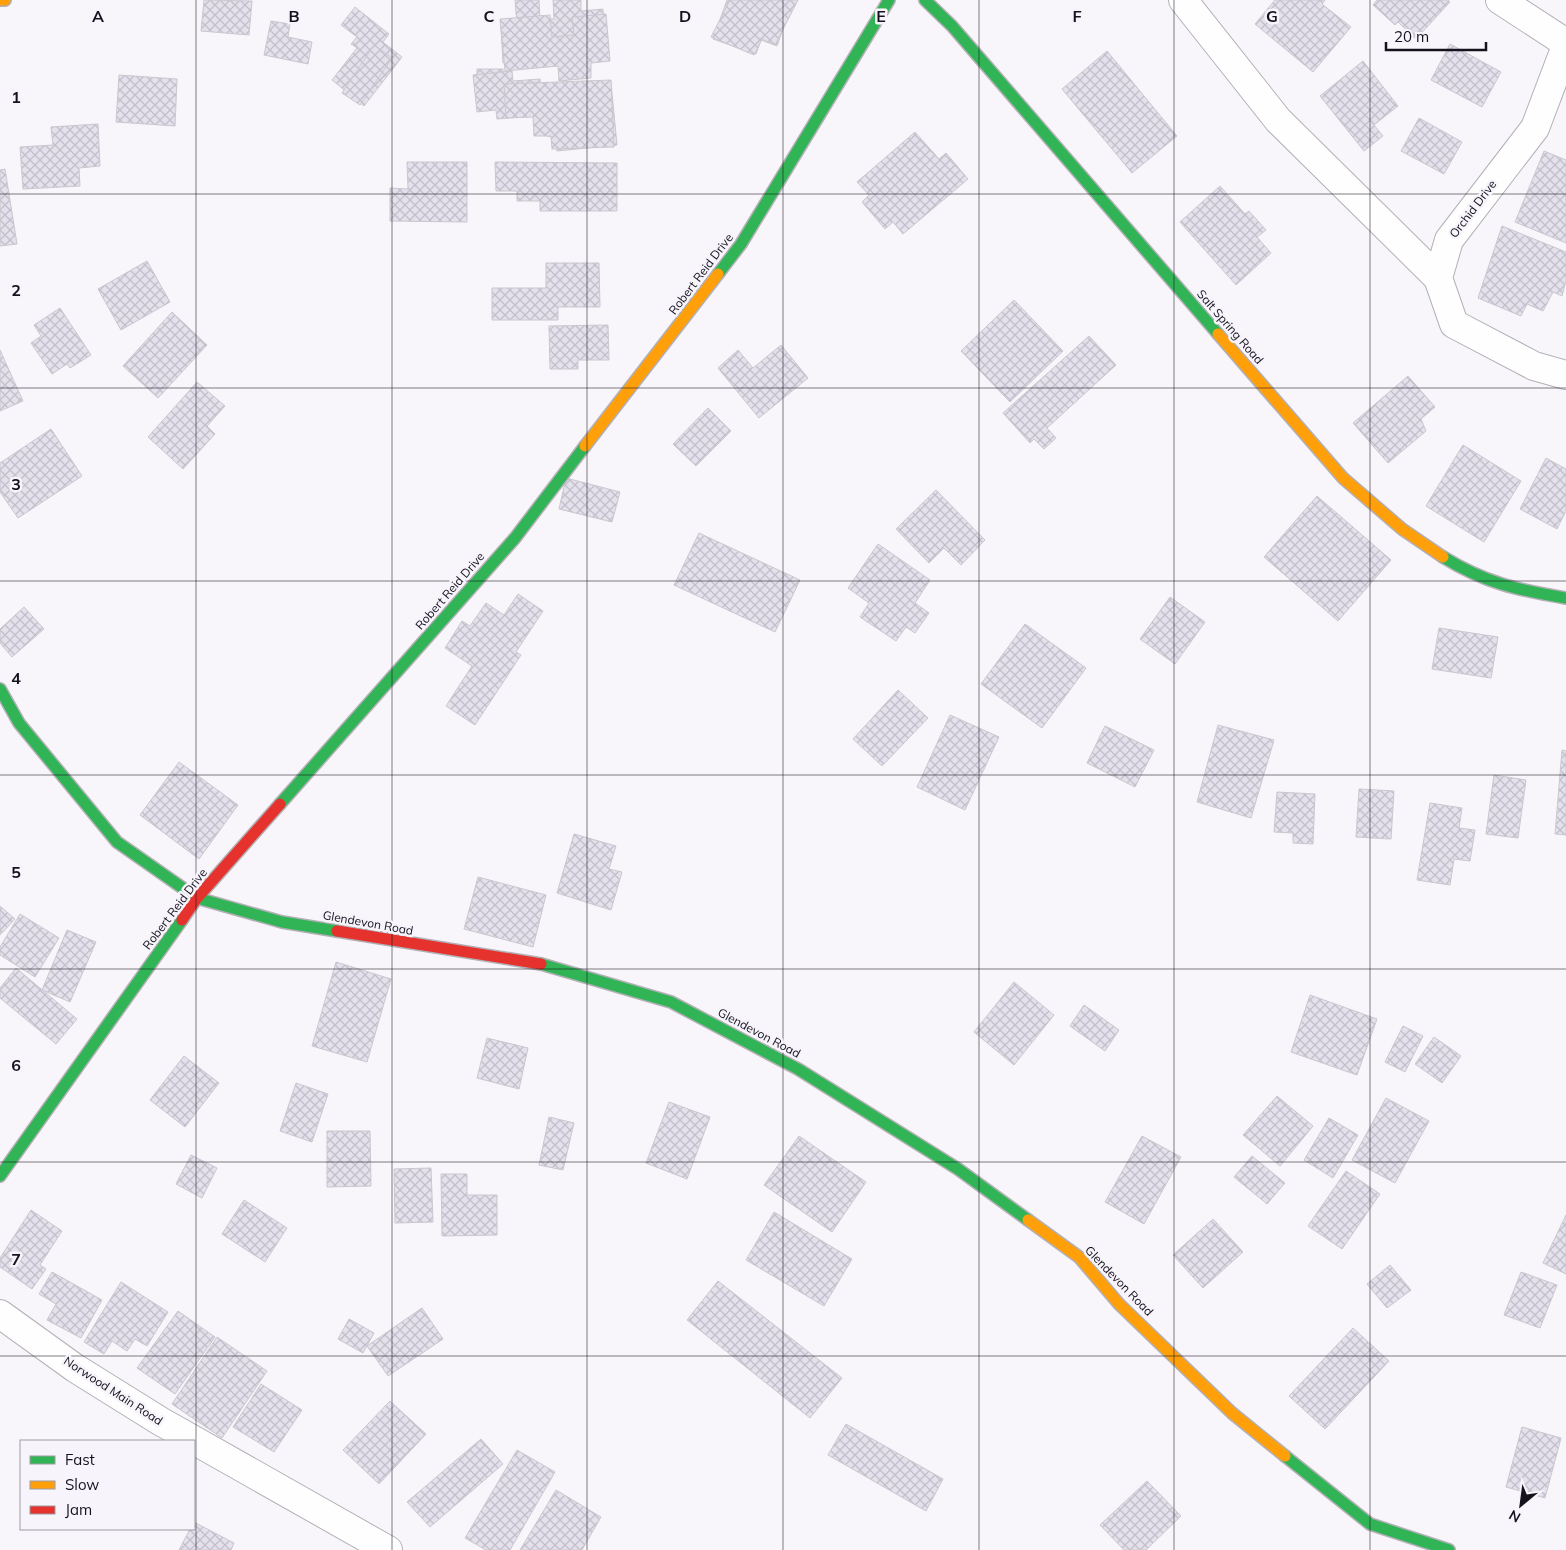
<svg xmlns="http://www.w3.org/2000/svg" width="1566" height="1550" font-family="Mulish,sans-serif">
  <style>
    .building { fill: url(#building-cross-hatch); stroke: #cac8cf }
    .lines { fill: none; stroke-linecap: round; stroke-linejoin: round }
    .street-casing { stroke: #b2b0b6; stroke-width: 30 }
    .fast-casing { stroke: #b2b0b6; stroke-width: 14 }
    .slow-casing { stroke: #b2b0b6; stroke-width: 14 }
    .jam-casing { stroke: #b2b0b6; stroke-width: 14 }
    .street { stroke: #fefefe; stroke-width: 28 }
    .fast { stroke: #30b455; stroke-width: 11 }
    .slow { stroke: #ff9f0a; stroke-width: 11 }
    .jam { stroke: #e5322d; stroke-width: 11 }
    .grid { fill: none; stroke: #15121d; stroke-width: 1; stroke-opacity: 0.55 }
    .labels { text-anchor: middle; stroke-width: 5; stroke-linejoin: round; paint-order: stroke }
    .street-label { font-size: 12px; fill: #15121d; stroke: #f7f5fb }
    .grid-label { font-size: 16px; text-anchor: middle; font-weight: bold; fill: #15121d; stroke: #f7f5fb; stroke-width: 5; stroke-linejoin: round; paint-order: stroke }
  </style>
  <defs>
    <pattern id="building-cross-hatch" width="8" height="8" patternUnits="userSpaceOnUse" patternTransform="scale(1.25)"><rect width="8" height="8" fill="#e4e0ec"/><path d="M0 0l8 8M0 8l8-8" fill="none" stroke="#c3bfca"/></pattern>
  </defs>
  <rect width="100%" height="100%" fill="#f8f6fa"/>
  <g class="building">
    <polygon points="204,0 252,1 249,35 201,31"/>
    <polygon points="515,0 539,0 540,19 554,19 553,0 581,0 581,11 603,9 605,57 503,63 501,27 517,26"/>
    <polygon points="727,0 793,0 777,46 761,40 756,54 713,39"/>
    <polygon points="730,0 798,0 775,45 762,39 754,55 711,37"/>
    <polygon points="1275,0 1325,0 1322,4 1351,27 1313,72 1255,24"/>
    <polygon points="1377,0 1448,0 1450,2 1416,39 1398,22 1395,25 1373,5"/>
    <polygon points="355,7 389,34 383,42 402,57 364,106 332,80 357,48 351,44 357,37 341,25"/>
    <polygon points="606,14 610,61 591,63 591,78 559,81 558,66 505,71 500,19 550,15 552,37 574,35 572,17"/>
    <polygon points="271,21 290,24 288,37 312,42 308,64 264,55"/>
    <polygon points="1450,44 1501,72 1482,107 1431,80"/>
    <polygon points="374,45 392,58 360,105 342,93"/>
    <polygon points="1107,51 1177,136 1132,173 1062,89"/>
    <polygon points="1363,61 1398,106 1374,125 1383,136 1364,151 1320,96"/>
    <rect x="477" y="69" width="26" height="39"/>
    <polygon points="512,71 513,81 540,79 541,90 611,83 617,145 557,151 555,138 536,133 534,116 497,119 496,110 477,112 473,75"/>
    <polygon points="119,75 177,79 175,126 116,122"/>
    <polygon points="611,80 614,147 552,149 551,136 534,136 533,117 506,118 504,84"/>
    <polygon points="1419,118 1462,142 1444,174 1401,151"/>
    <polygon points="98,124 100,166 79,168 80,186 23,189 20,147 53,145 51,127"/>
    <polygon points="915,132 939,159 946,153 968,179 903,234 893,222 885,229 862,202 869,195 857,182"/>
    <polygon points="1544,151 1566,160 1566,243 1515,222"/>
    <polygon points="407,162 467,162 467,222 390,221 390,188 408,189"/>
    <polygon points="495,162 617,163 617,211 540,211 540,201 517,201 517,191 496,191"/>
    <polygon points="5,169 17,244 0,246 0,170"/>
    <polygon points="1220,186 1245,214 1249,211 1266,230 1257,237 1271,253 1236,285 1180,222"/>
    <polygon points="1502,226 1566,252 1566,281 1562,296 1553,292 1543,311 1527,304 1521,316 1478,298"/>
    <polygon points="147,261 170,302 121,330 98,289"/>
    <polygon points="546,263 599,263 600,307 558,307 558,320 492,320 492,288 546,288"/>
    <polygon points="1014,300 1063,351 1010,402 961,351"/>
    <polygon points="60,308 91,355 70,368 67,364 52,374 31,343 41,336 34,325"/>
    <polygon points="172,312 207,345 158,398 123,366"/>
    <polygon points="608,325 609,360 578,360 578,369 550,369 549,326"/>
    <polygon points="1089,336 1116,365 1047,428 1056,438 1044,449 1034,439 1030,443 1003,413"/>
    <polygon points="781,345 808,378 759,418 718,368 738,350 753,368"/>
    <polygon points="0,350 23,401 0,411"/>
    <polygon points="1408,376 1435,407 1421,419 1426,431 1388,463 1353,423"/>
    <polygon points="197,382 225,406 207,426 215,434 183,469 148,437"/>
    <polygon points="708,408 731,431 696,466 673,444"/>
    <polygon points="51,429 82,476 18,518 0,492 0,463"/>
    <polygon points="1463,445 1521,481 1484,542 1426,506"/>
    <polygon points="1546,458 1566,469 1566,511 1557,529 1520,509"/>
    <polygon points="566,478 620,492 612,522 559,509"/>
    <polygon points="936,490 985,540 961,565 944,548 929,563 896,529"/>
    <polygon points="1317,496 1391,560 1338,621 1264,557"/>
    <polygon points="699,533 800,580 775,632 674,585"/>
    <polygon points="878,544 930,580 915,603 929,613 915,633 906,627 896,641 860,617 869,603 848,588"/>
    <polygon points="518,594 543,611 516,652 521,655 475,725 446,706 472,666 445,648 462,621 470,626 486,603 504,615"/>
    <polygon points="1170,597 1205,622 1175,664 1140,639"/>
    <polygon points="24,607 44,629 12,657 0,643 0,629"/>
    <polygon points="1025,624 1086,668 1042,728 981,684"/>
    <polygon points="1439,628 1498,637 1491,678 1432,669"/>
    <polygon points="898,690 928,718 882,766 853,739"/>
    <polygon points="950,715 999,737 965,810 917,787"/>
    <polygon points="1218,725 1274,740 1251,818 1197,802"/>
    <polygon points="1105,726 1154,750 1135,787 1087,763"/>
    <polygon points="1562,750 1566,751 1566,835 1555,834"/>
    <polygon points="179,762 238,805 199,859 140,815"/>
    <polygon points="1494,775 1526,780 1518,838 1486,834"/>
    <polygon points="1359,789 1394,791 1391,839 1356,837"/>
    <polygon points="1277,792 1315,794 1313,844 1293,843 1293,833 1274,832"/>
    <polygon points="1430,803 1462,808 1459,828 1475,830 1470,861 1454,859 1450,885 1417,880"/>
    <polygon points="574,834 616,846 609,869 622,872 611,910 557,893"/>
    <polygon points="478,877 546,895 533,947 464,929"/>
    <polygon points="0,906 15,919 0,935"/>
    <polygon points="20,914 59,938 35,977 0,955 0,947"/>
    <polygon points="67,930 96,942 70,1002 42,990"/>
    <polygon points="336,962 391,979 367,1062 312,1046"/>
    <polygon points="16,968 77,1019 56,1044 0,998 0,988"/>
    <polygon points="1014,982 1054,1015 1014,1065 974,1032"/>
    <polygon points="1310,995 1377,1019 1357,1075 1291,1052"/>
    <polygon points="1084,1005 1119,1030 1105,1051 1070,1026"/>
    <polygon points="1403,1026 1423,1036 1405,1072 1385,1062"/>
    <polygon points="1434,1037 1461,1056 1442,1083 1415,1064"/>
    <polygon points="487,1038 528,1048 519,1089 477,1078"/>
    <polygon points="184,1056 219,1083 185,1127 150,1100"/>
    <polygon points="296,1083 328,1094 312,1142 280,1131"/>
    <polygon points="1277,1096 1313,1126 1280,1166 1243,1135"/>
    <polygon points="1386,1098 1429,1121 1395,1183 1352,1160"/>
    <polygon points="669,1102 710,1117 687,1179 646,1163"/>
    <polygon points="549,1117 574,1123 563,1170 539,1165"/>
    <polygon points="1329,1118 1358,1135 1333,1178 1304,1160"/>
    <polygon points="327,1131 370,1131 371,1186 327,1187"/>
    <polygon points="799,1136 866,1182 832,1232 764,1185"/>
    <polygon points="1142,1136 1181,1157 1144,1224 1105,1202"/>
    <polygon points="191,1155 217,1168 202,1198 176,1184"/>
    <polygon points="1252,1156 1285,1183 1267,1204 1234,1177"/>
    <polygon points="431,1168 433,1222 395,1223 394,1169"/>
    <polygon points="1346,1171 1380,1194 1342,1249 1308,1226"/>
    <polygon points="441,1174 467,1174 467,1195 497,1195 497,1235 442,1236"/>
    <polygon points="244,1200 287,1228 265,1262 222,1234"/>
    <polygon points="31,1210 62,1231 40,1265 46,1269 32,1289 0,1267 0,1258"/>
    <polygon points="774,1212 852,1259 824,1306 746,1260"/>
    <polygon points="1566,1215 1566,1274 1543,1263"/>
    <polygon points="1213,1219 1243,1252 1203,1288 1173,1255"/>
    <polygon points="1390,1265 1411,1290 1387,1308 1367,1284"/>
    <polygon points="52,1272 102,1300 81,1338 47,1320 56,1304 39,1294"/>
    <polygon points="1521,1272 1557,1285 1540,1328 1504,1315"/>
    <polygon points="718,1281 842,1378 810,1418 687,1320"/>
    <polygon points="121,1282 168,1312 147,1346 135,1339 127,1351 112,1341 104,1354 84,1342"/>
    <polygon points="422,1308 443,1339 388,1376 367,1346"/>
    <polygon points="178,1311 215,1337 175,1394 137,1368"/>
    <polygon points="349,1319 374,1333 363,1353 338,1339"/>
    <polygon points="1353,1328 1389,1361 1325,1429 1289,1396"/>
    <polygon points="217,1337 267,1371 222,1438 172,1404"/>
    <polygon points="261,1384 302,1410 274,1452 233,1427"/>
    <polygon points="390,1401 426,1434 379,1484 343,1450"/>
    <polygon points="846,1424 943,1479 926,1511 828,1455"/>
    <polygon points="1522,1427 1561,1438 1545,1498 1506,1487"/>
    <polygon points="481,1439 503,1464 430,1527 407,1502"/>
    <polygon points="517,1450 555,1472 510,1550 486,1550 465,1538"/>
    <polygon points="1147,1481 1181,1516 1146,1550 1124,1550 1100,1525"/>
    <polygon points="556,1490 601,1517 582,1550 520,1550"/>
    <polygon points="194,1522 234,1543 231,1550 179,1550 190,1529 194,1529"/>
  </g>
  <g class="lines">
    <g class="street-casing">
      <g id="street">
        <polyline points="1183,0 1278,120 1438,278"/>
        <polyline points="1500,0 1566,43"/>
        <polyline points="1566,46 1535,128 1449,240 1438,278 1454,324 1534,366 1566,375"/>
        <polyline points="0,1314 75,1368 160,1421 388,1550"/>
      </g>
    </g>
    <g class="fast-casing">
      <g id="fast">
        <polyline points="925,0 952,26 1218,334"/>
        <polyline points="718,274 741,244 889,0"/>
        <path d="M1443,557C1485,583 1518,590 1566,598"/>
        <polyline points="0,689 19,723 117,842 197,898 282,922 337,931"/>
        <polyline points="280,804 515,538 585,446"/>
        <polyline points="541,964 671,1002 798,1069 958,1169 1028,1220"/>
        <polyline points="0,1176 182,920"/>
        <polyline points="1285,1456 1370,1524 1449,1550"/>
      </g>
    </g>
    <g class="slow-casing">
      <g id="slow">
        <polyline points="0,0 5,0"/>
        <polyline points="1218,334 1343,478 1402,529 1443,557"/>
        <polyline points="585,446 718,274"/>
        <polyline points="1028,1220 1079,1257 1119,1304 1232,1413 1285,1456"/>
      </g>
    </g>
    <g class="jam-casing">
      <g id="jam">
        <polyline points="182,920 197,898 280,804"/>
        <polyline points="337,931 541,964"/>
      </g>
    </g>
    <use href="#street" class="street"/>
    <use href="#fast" class="fast"/>
    <use href="#slow" class="slow"/>
    <use href="#jam" class="jam"/>
  </g>
  <path class="grid" d="M196,0V1550M392,0V1550M587,0V1550M783,0V1550M979,0V1550M1174,0V1550M1370,0V1550M0,194H1566M0,388H1566M0,581H1566M0,775H1566M0,969H1566M0,1162H1566M0,1356H1566"/>
  <g class="labels">
    <g class="street-label">
      <text transform="translate(1473 209) rotate(-53)" y="4">Orchid Drive</text>
      <text transform="translate(701 274) rotate(-53)" y="4">Robert Reid Drive</text>
      <text transform="translate(1230 327) rotate(49)" y="4">Salt Spring Road</text>
      <text transform="translate(450 591) rotate(-49)" y="4">Robert Reid Drive</text>
      <text transform="translate(175 909) rotate(-53)" y="4">Robert Reid Drive</text>
      <text transform="translate(368 923) rotate(10)" y="4">Glendevon Road</text>
      <text transform="translate(759 1033) rotate(28)" y="4">Glendevon Road</text>
      <text transform="translate(1119 1281) rotate(46)" y="4">Glendevon Road</text>
      <text transform="translate(113 1391) rotate(33)" y="4">Norwood Main Road</text>
    </g>
  </g>
  <g class="grid-label">
    <text x="98" y="22">A</text>
    <text x="294" y="22">B</text>
    <text x="489" y="22">C</text>
    <text x="685" y="22">D</text>
    <text x="881" y="22">E</text>
    <text x="1077" y="22">F</text>
    <text x="1272" y="22">G</text>
    <text x="16" y="103">1</text>
    <text x="16" y="296">2</text>
    <text x="16" y="490">3</text>
    <text x="16" y="684">4</text>
    <text x="16" y="878">5</text>
    <text x="16" y="1071">6</text>
    <text x="16" y="1265">7</text>
  </g>
  <rect x="20" y="1440" width="175" height="90" fill="#f7f5fb" stroke="#9d9aa2"/>
  <rect x="30" y="1456" width="25" height="8" fill="#30b455" stroke="#9d9aa2"/>
  <text x="65" y="1465" font-size="15" fill="#15121d">Fast</text>
  <rect x="30" y="1481" width="25" height="8" fill="#ff9f0a" stroke="#9d9aa2"/>
  <text x="65" y="1490" font-size="15" fill="#15121d">Slow</text>
  <rect x="30" y="1506" width="25" height="8" fill="#e5322d" stroke="#9d9aa2"/>
  <text x="65" y="1515" font-size="15" fill="#15121d">Jam</text>
  <g transform="translate(1521 1505) rotate(209)" stroke="#f7f5fb" stroke-width="4" paint-order="stroke">
  <path d="M0-4L9 19L0 12L-9 19Z" fill="#15121d"/>
  <text y="-8" font-size="14" font-weight="bold" text-anchor="middle" fill="#15121d">N</text>
  </g>
  <path d="M1386 42v8h100v-8" fill="none" stroke="#15121d" stroke-width="2.5"/>
  <text x="1394" y="42" font-size="15" fill="#15121d" stroke="#f7f5fb" stroke-width="4" paint-order="stroke">20 m</text>
</svg>
